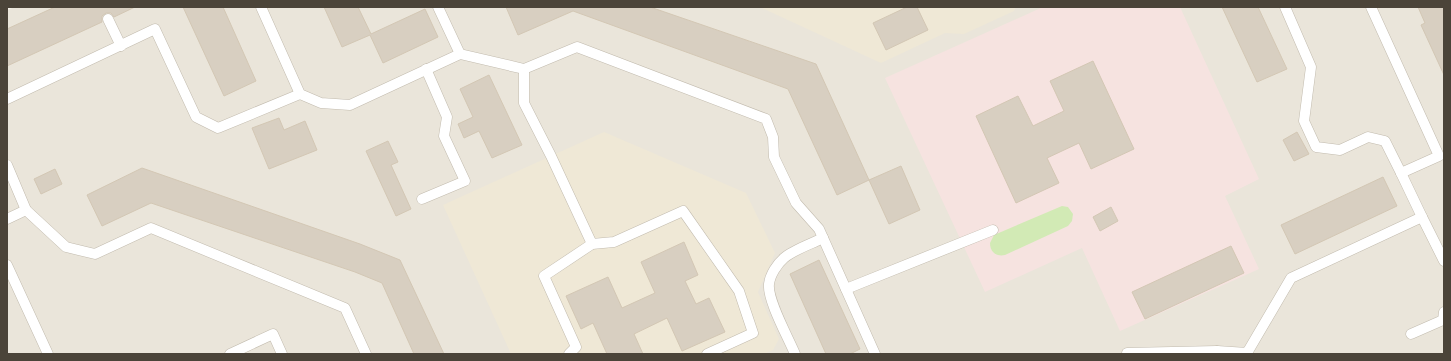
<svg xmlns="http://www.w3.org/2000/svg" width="1451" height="361" font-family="'Golos Text',sans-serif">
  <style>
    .residential { fill: #eae5da }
    .education { fill: #efe8d6 }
    .medical { fill: #f6e3e0 }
    .green { fill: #d2eab5 }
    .building { fill: #d8cfc1; stroke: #d3c7b4 }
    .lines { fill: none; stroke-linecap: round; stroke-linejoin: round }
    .service-casing { stroke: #c2bbae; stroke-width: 11 }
    .service { stroke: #fff; stroke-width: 10 }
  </style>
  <rect width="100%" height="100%" fill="#f6f3ec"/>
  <polygon class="residential" points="15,7 1444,7 1444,354 7,354 7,10"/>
  <g class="education">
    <polygon points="760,7 1016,7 1014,11 964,34 945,33 881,63"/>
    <polygon points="604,132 746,193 775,253 758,292 779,339 773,350 764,354 511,354 443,205"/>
  </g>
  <polygon class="medical" points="1043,7 1180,7 1259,179 1225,196 1259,269 1120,331 1082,248 985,292 885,78"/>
  <path class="green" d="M1062,206L1068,207L1073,214L1072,221L1068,226L1005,255C996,257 990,252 990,243L994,235Z"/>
  <g class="building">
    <polygon points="55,7 135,7 114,17 111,13 106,13 102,16 102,22 7,66 7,29"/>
    <polygon points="183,7 223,7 256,81 224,96"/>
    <polygon points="324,7 358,7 371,34 425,9 438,37 383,63 370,35 342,47"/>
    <polygon points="506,7 650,7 816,64 869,180 837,195 788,89 573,11 518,35"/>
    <polygon points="907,7 917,7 928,30 886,50 873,23"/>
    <polygon points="1222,7 1258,7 1287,69 1257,82"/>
    <polygon points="1418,7 1444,7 1444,75 1421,25 1425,23"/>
    <polygon points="1093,61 1134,149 1091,169 1079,143 1047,158 1059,183 1016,203 976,116 1018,96 1033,126 1064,111 1050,81"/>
    <polygon points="489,75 522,145 492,158 479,131 464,138 458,124 473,117 460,89"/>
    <polygon points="279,118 284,130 305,121 317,150 269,169 252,128"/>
    <polygon points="1297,132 1309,154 1294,161 1283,140"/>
    <polygon points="388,141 398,162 391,165 411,209 396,216 366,151"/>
    <polygon points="901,166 920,210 889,224 869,180"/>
    <polygon points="142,168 360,244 400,260 444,354 414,354 382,283 355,272 151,203 102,226 87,195"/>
    <polygon points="55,169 62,184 41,194 34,179"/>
    <polygon points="1383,177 1397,206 1295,254 1281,225"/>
    <polygon points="1111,207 1118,221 1100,231 1093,217"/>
    <polygon points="684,242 698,275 685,281 696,304 709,298 725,332 682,351 667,318 634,334 643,354 607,354 593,323 581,329 566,296 608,277 622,308 655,293 641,262"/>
    <polygon points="1231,246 1244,273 1145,319 1132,292"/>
    <polygon points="819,260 860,349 850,354 826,354 790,274"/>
  </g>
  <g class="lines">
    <g class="service-casing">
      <g id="service">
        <polyline points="261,7 300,94 321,103 350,105 460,54 438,7"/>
        <polyline points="1285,7 1311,67 1304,121 1316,147 1340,150 1368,137 1385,141 1401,173"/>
        <polyline points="1371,7 1439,156 1401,173 1422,217"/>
        <polyline points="108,19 121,46"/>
        <polyline points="460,54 524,69 577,47 766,119 773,137 774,157 796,203 819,229 875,354"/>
        <polyline points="524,69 524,103 551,156 592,244"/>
        <polyline points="7,99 155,29 196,117 218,128 300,94"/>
        <polyline points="7,165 26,210 66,247 95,254 151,228 345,308 366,354"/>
        <polyline points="422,199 465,181 444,136 447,117 426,69"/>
        <polyline points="7,219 26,210"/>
        <polyline points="7,265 48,354"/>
        <polyline points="846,289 993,230"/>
        <polyline points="1411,334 1443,320 1444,312"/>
        <polyline points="1127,353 1217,351"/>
        <polyline points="230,354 273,334 282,354"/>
        <polyline points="569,354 576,347 544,276 592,244 614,242 683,211 739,291 753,333 707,354"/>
        <path d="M795,354C789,339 767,300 769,284C770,275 777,264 784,258C793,250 811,244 823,238"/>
        <polyline points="1214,354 1217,351 1247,353 1291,278 1422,217 1444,261"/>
      </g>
    </g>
    <use href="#service" class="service"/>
  </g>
  <rect width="1451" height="361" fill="none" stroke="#4b4439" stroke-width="16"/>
</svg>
